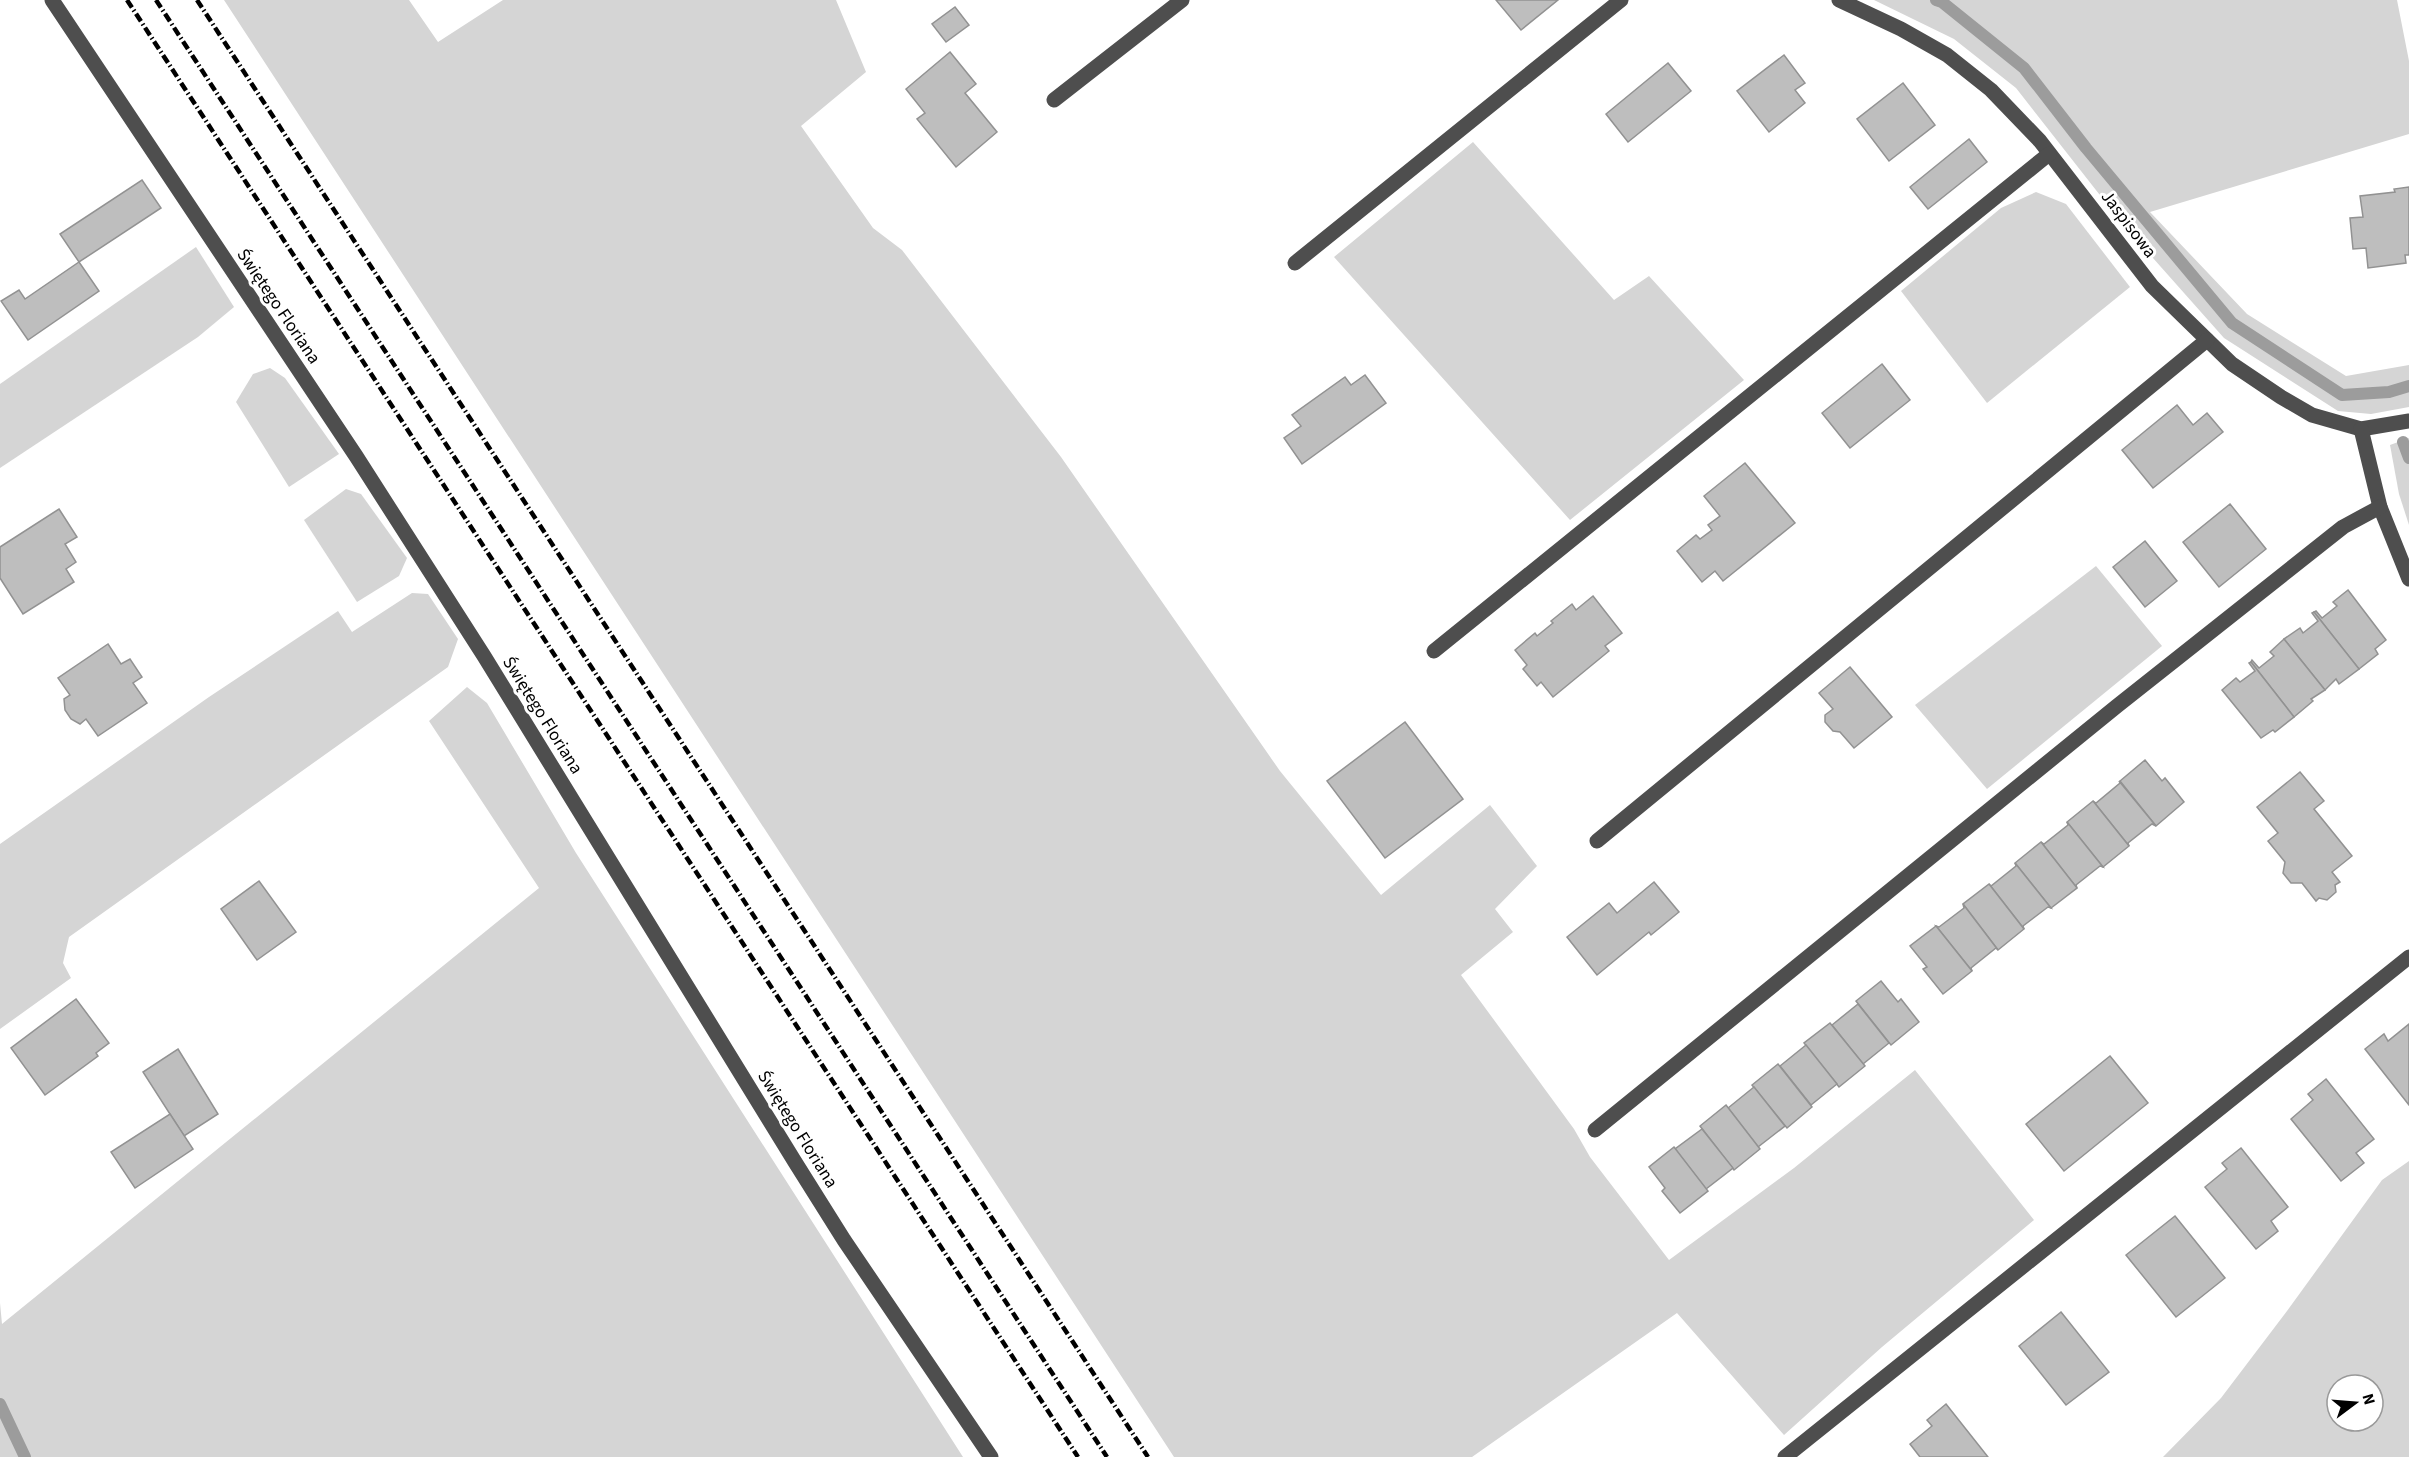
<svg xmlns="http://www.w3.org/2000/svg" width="2409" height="1457" font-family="'Source Sans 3',sans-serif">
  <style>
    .green { fill: #d5d5d5; fill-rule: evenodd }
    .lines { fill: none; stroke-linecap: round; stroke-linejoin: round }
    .stream { stroke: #9c9c9c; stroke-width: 12 }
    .building { fill: #bebebe; stroke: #929292; stroke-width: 1.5 }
    .minor { stroke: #4e4e4e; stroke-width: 15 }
    .rail { stroke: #000; stroke-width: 4.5; stroke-dasharray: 9 3 1.5 3; stroke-linecap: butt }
    .labels { text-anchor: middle; stroke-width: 6; stroke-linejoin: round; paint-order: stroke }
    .street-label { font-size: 18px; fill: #000; stroke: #fff }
  </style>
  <rect width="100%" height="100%" fill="#fff"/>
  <g class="green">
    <polygon points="224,0 409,0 438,42 503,0 836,0 866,72 801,126 873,228 902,250 1061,457 1280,771 1381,895 1490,805 1537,866 1495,909 1513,932 1461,975 1574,1129 1590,1157 1669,1260 1794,1168 1915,1070 2034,1220 1882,1347 1784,1435 1677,1313 1472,1457 1174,1457"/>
    <polygon points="1874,0 2397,0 2409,61 2409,134 2150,212 2247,314 2346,376 2409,365 2409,407 2371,414 2338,411 2224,338 2121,222 2016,88 1954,39"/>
    <polygon points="1473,142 1614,300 1649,276 1744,380 1570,520 1334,257"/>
    <polygon points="2036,192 2066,204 2130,287 1987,403 1901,291 2001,208"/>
    <polygon points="196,247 234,307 198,337 0,468 0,384"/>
    <polygon points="270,368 285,378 339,454 289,487 236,402 253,374"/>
    <polygon points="2409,438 2409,525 2399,494 2390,445"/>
    <polygon points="346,489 361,494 407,558 399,576 357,602 304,520"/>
    <polygon points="2096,566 2162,646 1987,789 1915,705"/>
    <polygon points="412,593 428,594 458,639 448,667 69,937 63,963 71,978 0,1029 0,844 209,697 338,611 352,632"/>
    <polygon points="467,687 487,703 576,853 963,1457 0,1457 0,1303 2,1324 539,888 429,721"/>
    <path d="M2409,1161V1457H2163L2221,1398L2287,1311L2382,1180ZM2337,1385H2373V1421H2337Z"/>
  </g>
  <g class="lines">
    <g class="stream">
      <polyline points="1936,0 1942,2 2024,68 2086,148 2232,323 2342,395 2389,392 2409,386"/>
      <polyline points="2403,442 2409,458"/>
      <polyline points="0,1404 25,1457"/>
    </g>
  </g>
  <g class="building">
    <polygon points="1496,0 1558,0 1521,30"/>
    <polygon points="955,7 969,25 946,42 932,24"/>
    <polygon points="950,52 976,84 965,93 997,132 956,167 917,119 925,113 906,89"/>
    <polygon points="1784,55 1805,83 1795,90 1805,103 1769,132 1737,91"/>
    <polygon points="1668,63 1691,91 1628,142 1606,114"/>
    <polygon points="1903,83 1935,125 1889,161 1857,119"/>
    <polygon points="1969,139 1987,162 1928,209 1910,187"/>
    <polygon points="142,180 161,208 79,262 60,234"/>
    <polygon points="2409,187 2409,255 2405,255 2406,263 2368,268 2366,248 2353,249 2350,218 2363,217 2360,196 2395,192 2394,189"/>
    <polygon points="79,262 99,291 28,340 1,301 19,290 25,299"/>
    <polygon points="1882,364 1910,400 1850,448 1822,413"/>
    <polygon points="1365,375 1386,403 1302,464 1284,438 1301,426 1292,415 1345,377 1351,385"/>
    <polygon points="2177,405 2193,425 2207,413 2223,432 2153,488 2122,450"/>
    <polygon points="1745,463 1795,523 1723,581 1715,571 1702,582 1677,551 1696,535 1700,539 1712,530 1708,525 1720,516 1704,496"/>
    <polygon points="2230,504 2266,549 2219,587 2183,542"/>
    <polygon points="59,509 77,537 65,544 76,562 66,569 74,582 23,614 0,578 0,547"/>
    <polygon points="2145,541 2177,581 2145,607 2113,567"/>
    <polygon points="2348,590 2386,640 2375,649 2378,654 2359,669 2314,612 2316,611 2322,618 2337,606 2333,602"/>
    <polygon points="1593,596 1622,633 1605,646 1609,651 1553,697 1541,682 1537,686 1523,669 1527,665 1515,650 1535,633 1537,636 1553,623 1551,621 1572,604 1576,610"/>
    <polygon points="2314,612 2359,669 2339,684 2336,679 2325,690 2284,639 2300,628 2303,633 2318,621 2312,613"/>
    <polygon points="2284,639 2325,690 2311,699 2313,701 2294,717 2251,662 2252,660 2259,668 2274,656 2270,652"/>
    <polygon points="108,644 121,664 130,659 142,677 133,683 147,703 98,736 86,719 80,724 71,719 65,710 64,699 70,695 58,678"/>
    <polygon points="2251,662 2294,717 2275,732 2273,730 2261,738 2222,690 2236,678 2240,682 2255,671 2249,663"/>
    <polygon points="1850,667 1892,717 1854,748 1840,732 1833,731 1825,722 1825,715 1833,709 1819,693"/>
    <polygon points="1405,722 1463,799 1385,858 1327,781"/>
    <polygon points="2145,760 2162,781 2165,778 2184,802 2156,826 2120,781"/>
    <polygon points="2300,772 2324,801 2314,809 2352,856 2332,872 2340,882 2335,885 2336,892 2327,900 2319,898 2316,901 2302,883 2291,883 2283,873 2285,862 2268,841 2278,833 2257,807"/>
    <polygon points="2119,781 2156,826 2152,824 2128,843 2129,846 2093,801 2096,803 2120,783"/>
    <polygon points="2093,801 2129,846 2103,867 2067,822"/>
    <polygon points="2067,822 2103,867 2100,866 2076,885 2077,888 2041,842 2044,844 2068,825"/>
    <polygon points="2041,842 2077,888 2051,908 2015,863"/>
    <polygon points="2015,863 2051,908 2048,907 2023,926 2024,929 1989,884 1991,886 2016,866"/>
    <polygon points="259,881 296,932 257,960 221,909"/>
    <polygon points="1654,882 1679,912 1651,935 1649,932 1597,975 1567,937 1609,903 1617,913"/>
    <polygon points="1989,884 2024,929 1998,950 1963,904"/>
    <polygon points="1963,904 1998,950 1996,948 1971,968 1972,971 1936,926 1939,927 1964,908"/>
    <polygon points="1936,926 1972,971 1943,994 1923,969 1927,967 1910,946"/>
    <polygon points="1881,981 1898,1002 1901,999 1919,1022 1891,1045 1856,1001"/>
    <polygon points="76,999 109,1043 96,1053 98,1056 45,1095 11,1048"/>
    <polygon points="1858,1004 1889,1043 1863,1064 1832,1025"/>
    <polygon points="1830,1023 1865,1066 1839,1087 1804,1043"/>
    <polygon points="2409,1024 2409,1105 2365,1049 2384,1034 2388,1041"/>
    <polygon points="1806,1045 1837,1084 1811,1105 1780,1066"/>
    <polygon points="178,1049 218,1114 184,1136 143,1072"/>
    <polygon points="2110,1056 2148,1103 2064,1171 2026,1124"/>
    <polygon points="1778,1064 1812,1107 1787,1128 1752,1085"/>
    <polygon points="2326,1079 2374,1139 2356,1153 2364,1163 2341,1181 2291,1119 2313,1100 2308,1094"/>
    <polygon points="1754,1087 1785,1126 1758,1147 1728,1108"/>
    <polygon points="1726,1105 1760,1149 1734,1170 1700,1126"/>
    <polygon points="170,1114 193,1149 135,1188 111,1152"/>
    <polygon points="1702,1129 1733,1168 1706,1189 1675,1149"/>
    <polygon points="1674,1147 1708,1191 1680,1213 1662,1191 1665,1188 1649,1167"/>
    <polygon points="2241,1148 2288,1207 2271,1221 2278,1231 2256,1249 2205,1187 2227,1169 2222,1163"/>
    <polygon points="2175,1216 2225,1278 2176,1317 2126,1255"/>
    <polygon points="2061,1312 2109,1372 2066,1405 2019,1346"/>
    <polygon points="1946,1404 1988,1457 1920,1457 1910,1444 1932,1426 1927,1420"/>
  </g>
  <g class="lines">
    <g class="minor">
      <polyline points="52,0 356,456 484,656 795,1162 844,1240 991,1457"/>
      <polyline points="1839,0 1901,29 1947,55 1991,90 2040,141 2152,286 2232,364 2281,397 2312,415 2361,429 2409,421"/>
      <polyline points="1054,100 1182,0"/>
      <polyline points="1295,263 1621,0"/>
      <polyline points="2361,429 2380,507 2409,579"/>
      <polyline points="1434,651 2049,154"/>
      <polyline points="1597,841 2207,340"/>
      <polyline points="1595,1130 2117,706 2343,527 2380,507"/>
      <polyline points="1785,1457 2409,957"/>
    </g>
    <g class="rail">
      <polyline points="127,0 1078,1457"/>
      <polyline points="156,0 1107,1457"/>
      <polyline points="197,0 1148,1457"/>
    </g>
  </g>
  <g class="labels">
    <g class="street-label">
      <text transform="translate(2129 224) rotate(53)" y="6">Jaspisowa</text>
      <text transform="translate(279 306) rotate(56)" y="6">Świętego Floriana</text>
      <text transform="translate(543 715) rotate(58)" y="6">Świętego Floriana</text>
      <text transform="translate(798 1129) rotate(58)" y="6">Świętego Floriana</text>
    </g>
  </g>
  <g transform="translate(2355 1403) rotate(74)"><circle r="28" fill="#ffffff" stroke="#999999" stroke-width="1.5"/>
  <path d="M0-4.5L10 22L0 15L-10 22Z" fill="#000000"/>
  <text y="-9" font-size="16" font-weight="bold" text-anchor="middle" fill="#000000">N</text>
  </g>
</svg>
